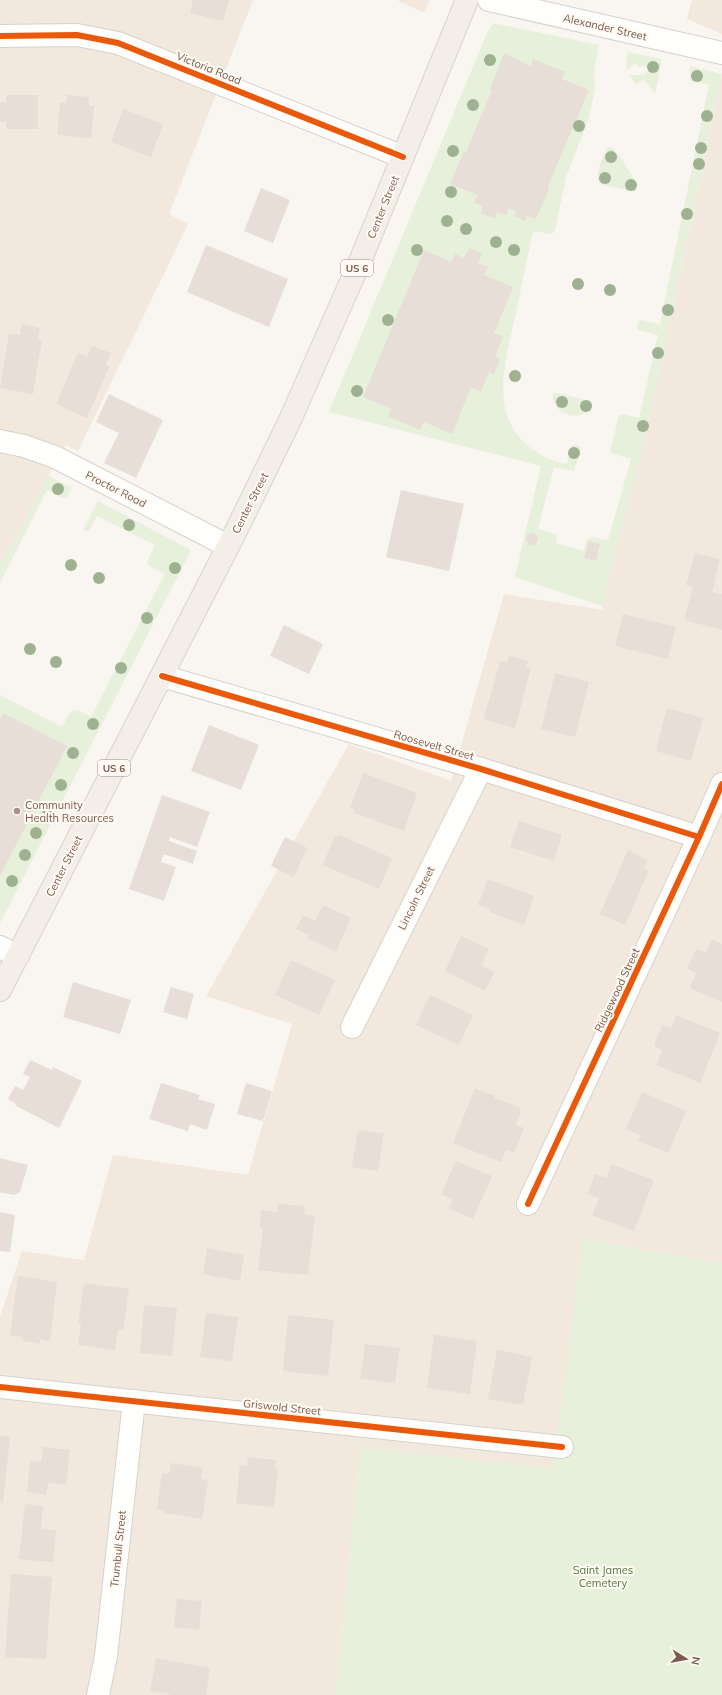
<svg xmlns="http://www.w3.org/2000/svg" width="722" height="1695" font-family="Mulish,sans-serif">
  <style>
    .residential { fill: #f2e8de }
    .green { fill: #e7f0db }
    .building { fill: #e6ded7 }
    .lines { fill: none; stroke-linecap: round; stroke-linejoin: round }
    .minor-casing { stroke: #d7d1cb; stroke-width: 24 }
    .major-casing { stroke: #dad1cc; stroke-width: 24 }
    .minor { stroke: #fefefd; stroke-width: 22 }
    .major { stroke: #f3eee8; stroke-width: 22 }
    .cycleway-casing { stroke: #fffaf3; stroke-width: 8 }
    .cycleway { stroke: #e8590c; stroke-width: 6 }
    .tree { fill: #9eb190 }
    .poi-dot { fill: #a69286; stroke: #fffaf3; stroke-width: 1.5 }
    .labels { text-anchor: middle; stroke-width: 4; stroke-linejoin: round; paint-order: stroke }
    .shield { fill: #fffaf3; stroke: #a28b7f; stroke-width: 1 }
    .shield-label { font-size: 10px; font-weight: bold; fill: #7a5c4d }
    .street-label { font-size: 11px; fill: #7a5c4d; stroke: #fffaf3 }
    .poi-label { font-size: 11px; fill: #7a5c4d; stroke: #fffaf3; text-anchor: start }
    .park-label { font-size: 11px; fill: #537a41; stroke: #fffaf3 }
  </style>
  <rect width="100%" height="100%" fill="#f9f5f0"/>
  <g class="residential">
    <polygon points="0,0 253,0 169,214 188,224 78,451 66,445 48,476 0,565"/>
    <polygon points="397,0 430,0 424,13"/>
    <polygon points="692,0 722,0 722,34 687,19"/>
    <polygon points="722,75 722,1263 584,1239 553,1468 360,1448 336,1695 0,1695 0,1317 22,1251 84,1260 113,1155 248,1175 292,1024 206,996 349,744 451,781 504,594 603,610 602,606 645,438"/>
  </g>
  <g class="green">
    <path d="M493,23L599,45L594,71L595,89L589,118L566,177L555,230L552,234L533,231C527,259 521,288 515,317C506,359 489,411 526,444C538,455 551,461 567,464L571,446L575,445L580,446L581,449L574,471L554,467L538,529L555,534L557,536L556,543L584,551L586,541L590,537L608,540L631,459L611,453L610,452L619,415L624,414L639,418L658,335L638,330L637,327L638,321L641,320L660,324L709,85L690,80V66L722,74L645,438L602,606L515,577L541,466L329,412L487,33Z"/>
    <polygon points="628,52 662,59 655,94 644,79 636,85 630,75 643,75 648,71 648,68 645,66 639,67 635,63 627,70 626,62"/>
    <path d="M610,147C619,152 633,176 637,186L635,192L603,185L599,182C595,173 603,158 606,149Z"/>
    <path d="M556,393L591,401V409C577,423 552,413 553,394Z"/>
    <polygon points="48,476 72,488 67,497 63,498 47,490 0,583 0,565"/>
    <path d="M98,501L189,549L190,552L0,923V695L62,727C73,708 71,706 91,717L165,574C142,562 145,568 155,545L97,516L89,531H85L84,528Z"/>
    <polygon points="583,1239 722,1263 722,1695 336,1695 360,1448 553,1468"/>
  </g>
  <g class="building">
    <polygon points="193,0 229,0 223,21 190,13"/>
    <polygon points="504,53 531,66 533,59 565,72 562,79 589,90 548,186 550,186 536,219 527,216 525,221 514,216 516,211 509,208 506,215 497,212 495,219 481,213 483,206 474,202 478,195 450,184 464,151 466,152 492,90 490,89"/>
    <polygon points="6,95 38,95 38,129 6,129 6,122 0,122 0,102 6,102"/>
    <polygon points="67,95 89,97 89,106 94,106 91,138 57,135 60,103 66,103"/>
    <polygon points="123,109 163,124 151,157 111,142"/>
    <polygon points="261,188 290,200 273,243 244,231"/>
    <polygon points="206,245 288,279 269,327 187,292"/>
    <polygon points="469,248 482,253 478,263 488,267 484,275 513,287 494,333 503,337 495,356 500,358 494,374 489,372 481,392 471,387 452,434 424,422 420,430 388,416 391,409 363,397 424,250 451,262 455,254 464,258"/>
    <polygon points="22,324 40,328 38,339 42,340 33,394 0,388 9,334 20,335"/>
    <polygon points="92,346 111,353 106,364 109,367 87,418 56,404 78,353 87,357"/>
    <polygon points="109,394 163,420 136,478 104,463 119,433 96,422"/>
    <polygon points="401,490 464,504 449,571 386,557"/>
    <circle cx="532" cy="539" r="6"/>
    <polygon points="589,541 600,544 596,561 584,558"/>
    <polygon points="695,553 720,559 712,592 722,594 722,630 684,620 693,587 686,585"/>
    <polygon points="623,614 676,627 668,659 615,646"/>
    <polygon points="284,625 323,644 309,674 270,656"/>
    <polygon points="509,656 528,661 526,667 531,668 515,728 486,720 484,718 500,661 507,662"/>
    <polygon points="555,673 589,682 575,737 541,729"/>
    <polygon points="667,708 703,718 691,761 656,751"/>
    <polygon points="3,713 67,746 0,876 0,720"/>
    <polygon points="209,725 259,745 241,790 191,771"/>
    <polygon points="363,773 417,793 404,831 355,813 354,809 350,808"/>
    <polygon points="162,795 210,812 197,847 170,837 169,841 197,851 193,864 164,854 161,862 176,867 164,901 129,889"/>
    <polygon points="519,821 562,835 554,861 510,847"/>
    <polygon points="339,835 392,858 379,889 323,865 334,837"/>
    <polygon points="285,837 307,848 294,877 271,866"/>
    <polygon points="628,850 648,860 644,868 649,870 625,925 600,914"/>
    <polygon points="488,879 534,896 524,925 490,912 489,909 478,905"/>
    <polygon points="323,905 351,918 336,952 308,938 309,935 296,929 303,915 315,921"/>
    <polygon points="461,936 489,949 481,966 494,972 485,991 445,971"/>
    <polygon points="712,939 722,944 722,1002 690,988 696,973 687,969 696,949 706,953"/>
    <polygon points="291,960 335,980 319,1015 275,995"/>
    <polygon points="73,982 131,1000 120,1034 63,1017"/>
    <polygon points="171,987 194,994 187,1019 163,1012"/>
    <polygon points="430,995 473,1015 459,1045 416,1025"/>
    <polygon points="676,1015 720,1033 700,1083 656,1065 662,1050 654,1046 662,1025 671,1028"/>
    <polygon points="30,1060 52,1070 53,1067 82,1081 59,1128 16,1106 15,1103 8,1099 15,1086 23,1090 30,1077 23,1074"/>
    <polygon points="161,1083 200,1095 198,1099 215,1104 207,1130 190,1124 188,1131 149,1119"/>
    <polygon points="246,1083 272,1091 263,1121 237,1114"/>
    <polygon points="475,1088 495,1096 494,1098 519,1107 521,1112 516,1125 524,1128 514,1153 506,1150 501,1162 453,1143"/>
    <polygon points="642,1092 686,1111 668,1153 638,1141 641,1136 626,1129"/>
    <polygon points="358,1130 384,1133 378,1171 352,1167"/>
    <polygon points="0,1158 28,1165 20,1192 14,1195 0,1192"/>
    <polygon points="456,1161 492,1176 473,1219 448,1208 453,1199 441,1194"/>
    <polygon points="611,1164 654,1180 634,1231 592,1215 599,1198 588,1194 595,1174 607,1178"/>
    <polygon points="278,1204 305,1206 304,1215 315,1216 308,1275 258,1270 263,1228 260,1228 261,1210 277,1212"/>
    <polygon points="0,1212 15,1215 10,1252 0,1251"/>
    <polygon points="207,1248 244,1255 240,1281 203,1274"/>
    <polygon points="18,1276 57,1282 50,1341 40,1339 40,1344 23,1341 23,1337 10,1335"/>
    <polygon points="84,1283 129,1289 123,1330 118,1330 115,1350 78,1345 81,1324 78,1324"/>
    <polygon points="144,1305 177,1308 172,1356 140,1353"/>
    <polygon points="206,1313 238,1317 232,1361 200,1357"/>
    <polygon points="288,1315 334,1320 328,1376 283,1371"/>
    <polygon points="434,1335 477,1341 470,1394 427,1388"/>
    <polygon points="365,1344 400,1348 395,1383 360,1379"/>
    <polygon points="497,1350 532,1357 523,1405 488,1399"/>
    <polygon points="0,1436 10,1437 3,1503 0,1503"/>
    <polygon points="43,1447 70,1450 66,1485 48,1483 46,1495 27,1492 30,1461 41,1462"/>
    <polygon points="248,1457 276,1460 275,1469 278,1469 274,1507 236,1503 240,1465 247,1466"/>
    <polygon points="171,1463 203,1468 201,1479 208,1480 202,1519 165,1513 164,1510 157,1509 162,1473 169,1474"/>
    <polygon points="25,1504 43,1506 41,1529 56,1530 53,1562 19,1559"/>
    <polygon points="11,1574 52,1577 46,1659 5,1657"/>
    <polygon points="177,1599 202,1601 199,1630 174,1627"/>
    <polygon points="156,1658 210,1668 206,1695 172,1695 150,1691"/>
  </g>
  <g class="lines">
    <g class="minor-casing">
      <g id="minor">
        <polyline points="489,0 722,53"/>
        <polyline points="0,36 77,35 118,43 403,157"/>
        <polyline points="0,441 24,446 55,457 228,546"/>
        <polyline points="162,676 481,769 699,837"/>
        <polyline points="0,947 18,956"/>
        <polyline points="352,1027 481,769"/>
        <polyline points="528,1204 699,837 722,784"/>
        <polyline points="0,1387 562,1447"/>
        <polyline points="98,1695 106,1656 134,1401"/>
      </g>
    </g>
    <g class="major-casing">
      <polyline id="major" points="0,990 236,531 290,420 361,259 467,0"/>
    </g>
    <use href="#minor" class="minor"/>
    <use href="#major" class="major"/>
    <g class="cycleway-casing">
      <g id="cycleway">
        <polyline points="0,36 77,35 118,43 403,157"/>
        <polyline points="162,676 481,769 699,837"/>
        <polyline points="528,1204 699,837 722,784"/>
        <polyline points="0,1387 562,1447"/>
      </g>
    </g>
    <use href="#cycleway" class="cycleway"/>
  </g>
  <g class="tree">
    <circle cx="490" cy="60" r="6"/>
    <circle cx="653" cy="67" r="6"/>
    <circle cx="697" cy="76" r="6"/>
    <circle cx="473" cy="105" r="6"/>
    <circle cx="707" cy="116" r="6"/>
    <circle cx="579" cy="126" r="6"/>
    <circle cx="701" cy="148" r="6"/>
    <circle cx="453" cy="151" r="6"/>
    <circle cx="611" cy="157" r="6"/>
    <circle cx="699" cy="164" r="6"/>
    <circle cx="605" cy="178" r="6"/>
    <circle cx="631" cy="185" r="6"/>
    <circle cx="451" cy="192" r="6"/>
    <circle cx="687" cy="214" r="6"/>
    <circle cx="447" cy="221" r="6"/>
    <circle cx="466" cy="229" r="6"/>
    <circle cx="496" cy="242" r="6"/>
    <circle cx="417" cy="250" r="6"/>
    <circle cx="514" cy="250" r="6"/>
    <circle cx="578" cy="284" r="6"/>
    <circle cx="610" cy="290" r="6"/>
    <circle cx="668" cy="310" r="6"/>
    <circle cx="388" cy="320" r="6"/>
    <circle cx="658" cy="353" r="6"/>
    <circle cx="515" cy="376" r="6"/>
    <circle cx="357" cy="391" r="6"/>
    <circle cx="562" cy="402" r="6"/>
    <circle cx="586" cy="406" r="6"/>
    <circle cx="643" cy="426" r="6"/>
    <circle cx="574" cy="453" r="6"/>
    <circle cx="58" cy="489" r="6"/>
    <circle cx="129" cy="525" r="6"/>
    <circle cx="71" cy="565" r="6"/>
    <circle cx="175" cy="568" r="6"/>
    <circle cx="99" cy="578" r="6"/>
    <circle cx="147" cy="618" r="6"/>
    <circle cx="30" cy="649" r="6"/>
    <circle cx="56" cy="662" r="6"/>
    <circle cx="121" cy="668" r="6"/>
    <circle cx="93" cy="724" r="6"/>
    <circle cx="73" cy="753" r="6"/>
    <circle cx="61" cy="785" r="6"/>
    <circle cx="47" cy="808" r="6"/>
    <circle cx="36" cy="833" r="6"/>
    <circle cx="25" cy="855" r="6"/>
    <circle cx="12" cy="881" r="6"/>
  </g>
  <circle class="poi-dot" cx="17" cy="811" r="4"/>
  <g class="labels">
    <g class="shield">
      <rect x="341" y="260" width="32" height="16" rx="3"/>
      <rect x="98" y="760" width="32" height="16" rx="3"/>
    </g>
    <g class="shield-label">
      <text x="357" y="272">US 6</text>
      <text x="114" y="772">US 6</text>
    </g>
    <g class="street-label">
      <text transform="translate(605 27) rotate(13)" y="4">Alexander Street</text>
      <text transform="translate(209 68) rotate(22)" y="4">Victoria Road</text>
      <text transform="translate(383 207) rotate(-68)" y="4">Center Street</text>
      <text transform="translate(116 489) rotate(27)" y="4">Proctor Road</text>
      <text transform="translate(250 503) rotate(-63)" y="4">Center Street</text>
      <text transform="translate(434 745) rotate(16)" y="4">Roosevelt Street</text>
      <text transform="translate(64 866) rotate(-63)" y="4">Center Street</text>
      <text transform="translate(416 898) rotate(-64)" y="4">Lincoln Street</text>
      <text transform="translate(617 990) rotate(-65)" y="4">Ridgewood Street</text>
      <text transform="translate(282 1407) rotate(6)" y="4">Griswold Street</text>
      <text transform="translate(118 1549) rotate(-84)" y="4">Trumbull Street</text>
    </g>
    <g class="poi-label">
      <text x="25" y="809">Community<tspan x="25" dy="13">Health Resources</tspan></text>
    </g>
    <g class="park-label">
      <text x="603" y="1574">Saint James<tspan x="603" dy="13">Cemetery</tspan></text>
    </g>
  </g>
  <g transform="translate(686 1659) rotate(101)" stroke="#fffaf3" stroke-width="3" paint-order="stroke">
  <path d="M0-3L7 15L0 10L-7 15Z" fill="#7a5c4d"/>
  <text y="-6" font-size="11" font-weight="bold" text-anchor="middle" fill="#7a5c4d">N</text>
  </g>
</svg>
